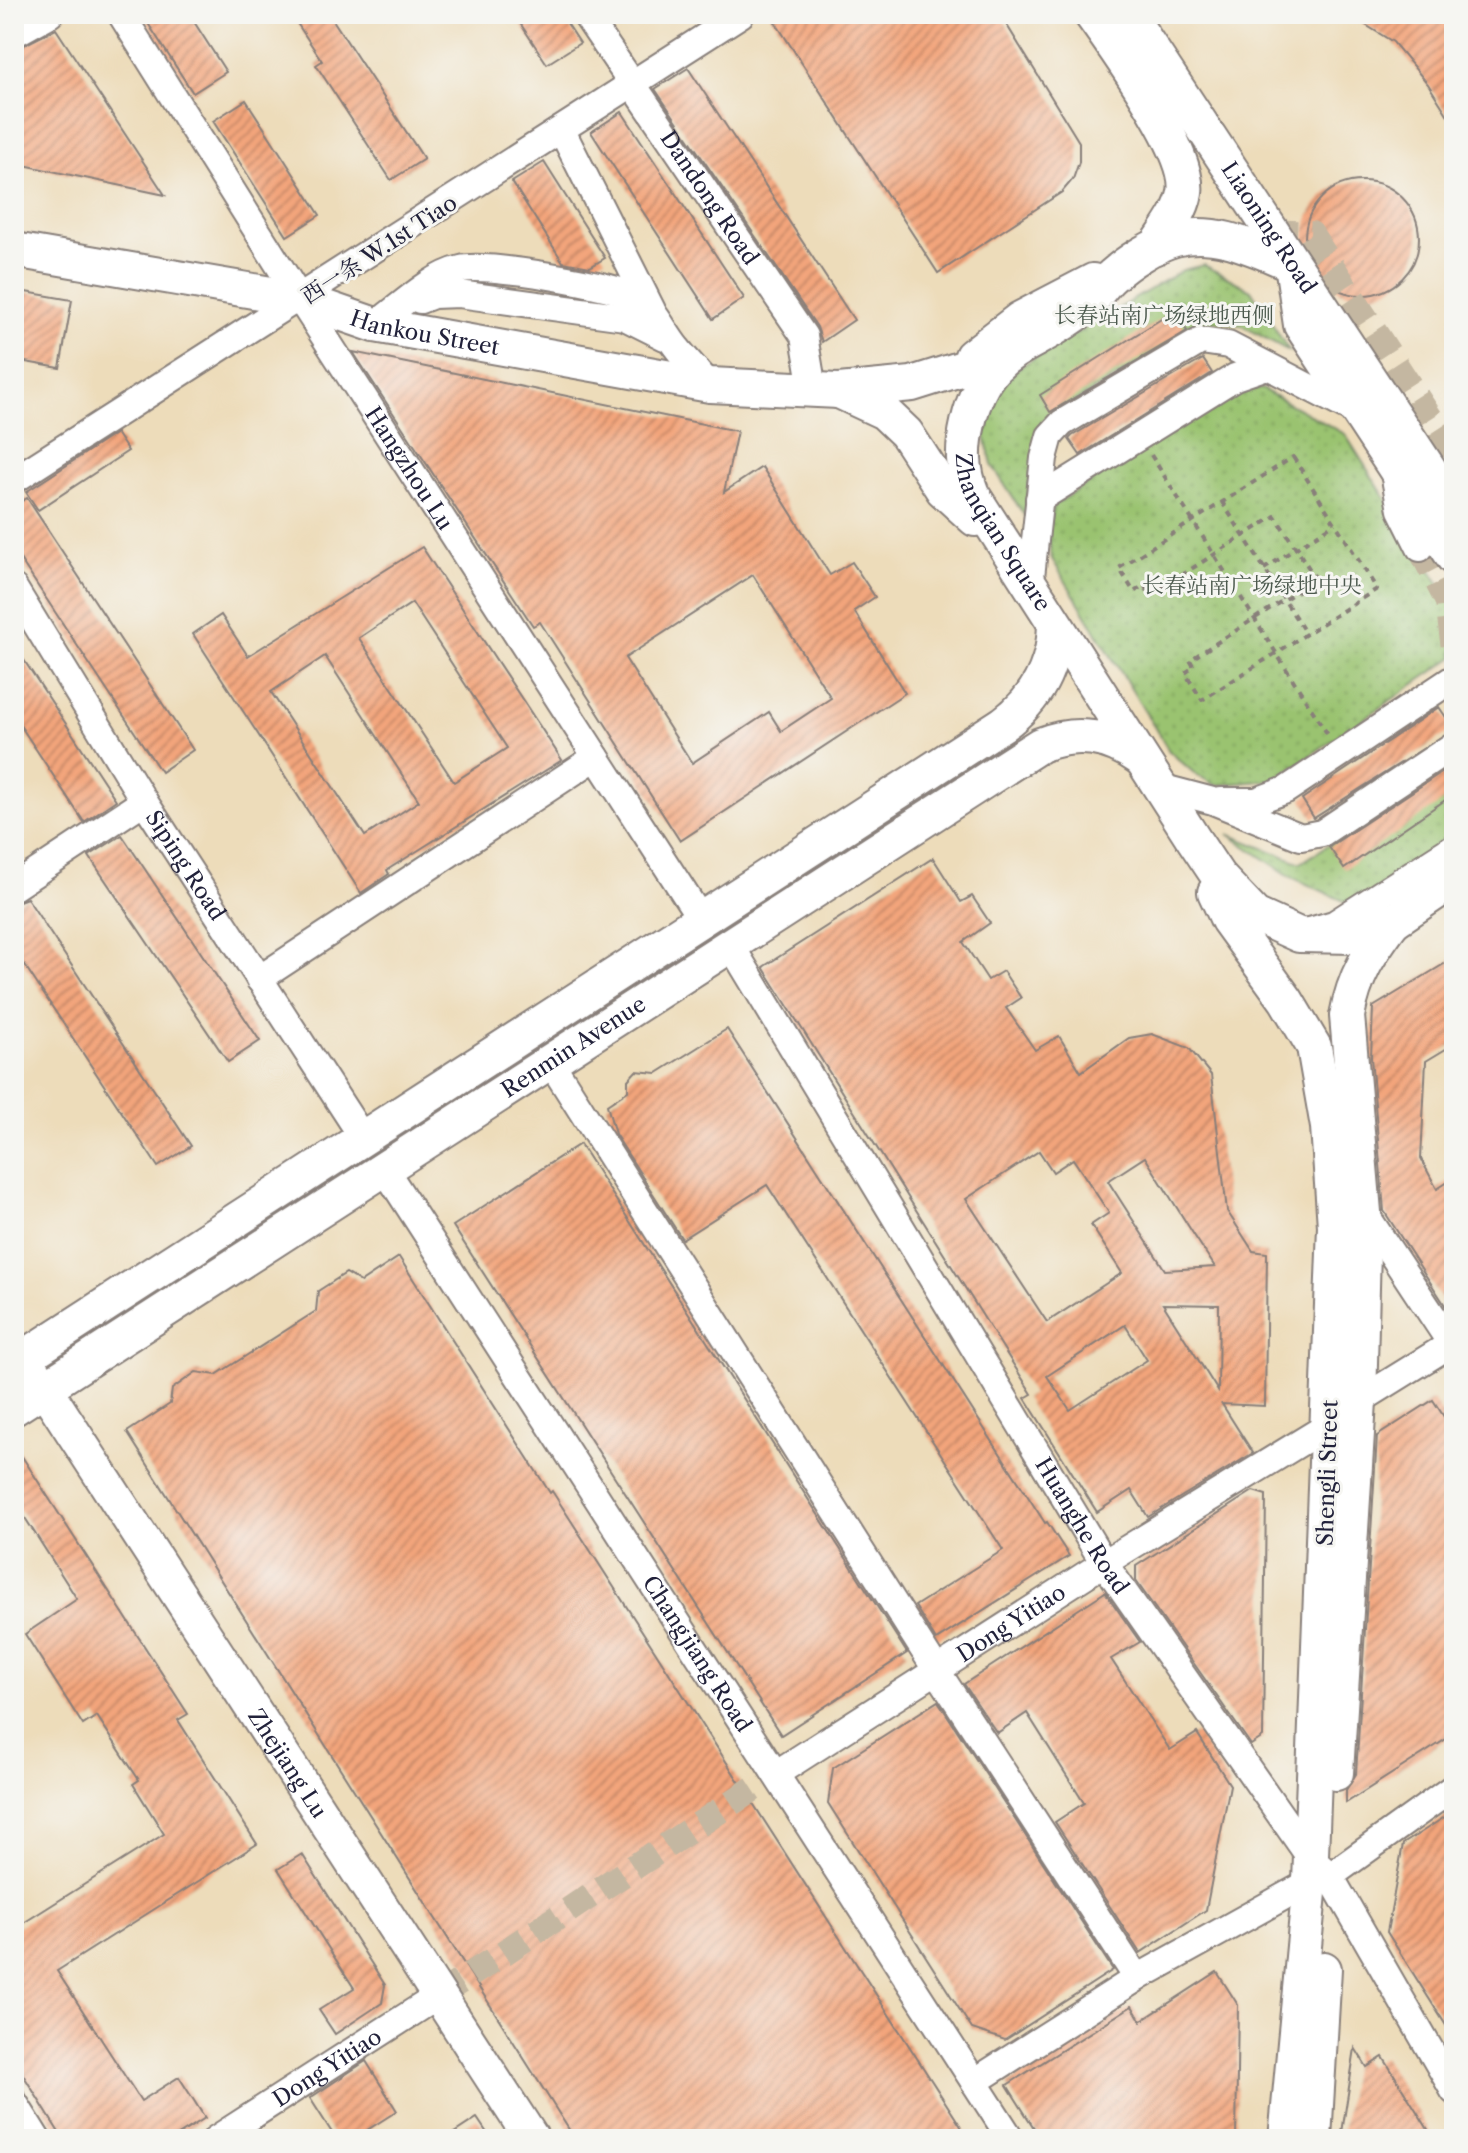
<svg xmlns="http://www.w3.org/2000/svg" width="1468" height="2153" font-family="'Libre Caslon Text','Noto Serif SC',serif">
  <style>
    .park { fill: url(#park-dots); stroke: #5e7256; stroke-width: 2 }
    .building { fill: url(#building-hatch); fill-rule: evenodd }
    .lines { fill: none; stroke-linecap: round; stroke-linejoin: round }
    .minor-tunnel { stroke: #c4b7a1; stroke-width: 26; stroke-dasharray: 26 13; stroke-linecap: butt }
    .minor-casing { stroke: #887f7a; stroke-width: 30 }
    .major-casing { stroke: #887f7a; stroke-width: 38 }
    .path { stroke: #887f7a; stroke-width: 4; stroke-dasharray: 6 6; stroke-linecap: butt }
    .minor { stroke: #fff; stroke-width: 26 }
    .major { stroke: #fff; stroke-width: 34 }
    .labels { text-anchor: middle; stroke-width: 6; stroke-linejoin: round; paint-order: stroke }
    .street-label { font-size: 22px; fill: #22223b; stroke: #f6f6f2 }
    .park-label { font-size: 22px; fill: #4c5a4e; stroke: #f6f6f2 }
  </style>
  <defs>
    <pattern id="park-dots" width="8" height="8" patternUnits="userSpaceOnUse" patternTransform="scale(2)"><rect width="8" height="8" fill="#9ac370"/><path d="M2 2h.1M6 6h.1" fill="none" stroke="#84a762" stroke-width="1.8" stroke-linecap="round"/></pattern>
    <pattern id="building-hatch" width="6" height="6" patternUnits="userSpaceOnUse" patternTransform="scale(2)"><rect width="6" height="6" fill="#f3a57b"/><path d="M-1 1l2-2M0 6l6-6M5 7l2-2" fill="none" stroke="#c48666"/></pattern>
  </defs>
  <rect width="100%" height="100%" fill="#f6f6f2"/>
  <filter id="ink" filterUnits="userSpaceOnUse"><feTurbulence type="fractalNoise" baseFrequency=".0125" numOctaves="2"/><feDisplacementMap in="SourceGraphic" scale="16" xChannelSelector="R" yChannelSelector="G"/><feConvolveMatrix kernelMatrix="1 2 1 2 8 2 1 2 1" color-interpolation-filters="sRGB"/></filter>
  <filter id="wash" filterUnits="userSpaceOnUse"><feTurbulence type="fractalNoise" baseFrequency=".006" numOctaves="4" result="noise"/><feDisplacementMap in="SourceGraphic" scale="32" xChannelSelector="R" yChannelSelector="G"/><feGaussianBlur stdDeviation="1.8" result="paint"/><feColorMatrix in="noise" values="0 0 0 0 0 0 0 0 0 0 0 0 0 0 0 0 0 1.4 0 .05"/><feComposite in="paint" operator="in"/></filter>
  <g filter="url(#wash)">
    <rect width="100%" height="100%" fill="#eddcba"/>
    <g class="park">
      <polygon points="1204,265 1251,290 1289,351 1241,325 1213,321 1042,421 1024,515 992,465 985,436 995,395 1018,368 1183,270"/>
      <polygon points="1241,388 1262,389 1345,434 1454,607 1454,657 1274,780 1215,785 1194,773 1169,751 1052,559 1047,530 1054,505"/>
      <polygon points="1454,761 1454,849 1366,911 1291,877 1228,834 1301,863"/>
    </g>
    <g id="blocks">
      <g class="building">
        <polygon points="142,14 189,14 226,72 193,93"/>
        <polygon points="291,14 329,14 424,159 391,180 316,65 322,61"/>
        <polygon points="514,14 561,14 580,43 547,64"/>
        <polygon points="770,14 1000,14 1079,142 1079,162 1073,179 1062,192 938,273"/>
        <polygon points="1348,14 1454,14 1454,125 1428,84 1393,42"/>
        <polygon points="56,29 165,195 14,163 14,50"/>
        <polygon points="688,68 854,320 822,342 817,327 655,89"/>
        <polygon points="246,100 320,215 287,236 213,121"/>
        <polygon points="622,112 744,298 713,319 591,132"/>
        <polygon points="544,162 605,258 590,267 563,262 512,182"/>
        <circle cx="1362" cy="238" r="57"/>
        <polygon points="14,290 72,300 60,368 14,360"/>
        <polygon points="1174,311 1187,331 1050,412 1040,395"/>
        <path d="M353,352L737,431L724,492L762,467L830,575L852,562L875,597L854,611L905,693L680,841L540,622L533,626ZM753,575L831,698L781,731L769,712L692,763L625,658Z"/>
        <polygon points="1203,359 1212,373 1080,455 1069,439 1072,436"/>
        <polygon points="116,433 128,451 38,510 26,492"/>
        <polygon points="27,498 193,750 161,772 14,550 14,506"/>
        <path d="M422,547L562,760L387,870L389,874L361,893L193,634L221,615L248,656ZM412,603L507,748L454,782L359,638ZM325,656L419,801L365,836L271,692Z"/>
        <polygon points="14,645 116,800 84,822 14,716"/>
        <polygon points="1439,707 1454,729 1314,818 1302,799"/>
        <polygon points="1454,764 1454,794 1344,869 1329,847"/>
        <polygon points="122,835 260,1041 228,1062 89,856"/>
        <path d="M933,858L961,902L972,896L990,923L963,942L988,980L1003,971L1021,998L1006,1008L1035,1050L1059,1036L1081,1072L1129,1038L1152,1034L1189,1048L1211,1075L1227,1211L1253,1251L1267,1253L1265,1406L1222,1404L1253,1453L1148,1517L1131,1490L1097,1512L1025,1398L1032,1394L763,967ZM1039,1151L1053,1172L1073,1159L1109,1213L1091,1225L1122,1273L1047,1322L966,1199ZM1145,1157L1194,1235L1215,1267L1165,1270L1108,1181ZM1163,1304L1219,1305L1218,1391ZM1125,1325L1147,1360L1070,1410L1047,1376Z"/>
        <polygon points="27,898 191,1146 158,1167 14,949 14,903"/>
        <polygon points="1454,958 1454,1044 1426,1061 1421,1159 1437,1189 1454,1178 1454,1319 1384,1211 1371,1057 1373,1007"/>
        <polygon points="727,1029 1045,1523 1047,1522 1069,1556 936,1640 915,1606 1003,1550 767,1185 682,1239 615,1134 607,1105 628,1091 628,1080 636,1071 657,1073"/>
        <polygon points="580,1144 907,1653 781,1735 453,1226"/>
        <polygon points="399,1257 550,1493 552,1491 969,2139 575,2139 127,1432 170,1404 172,1389 196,1372 216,1375 316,1311 318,1291 346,1273 361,1282"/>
        <polygon points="1433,1400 1454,1432 1454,1734 1346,1803 1346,1790 1356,1774 1377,1436"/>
        <polygon points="14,1444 188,1714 178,1720 257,1844 57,1971 141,2101 179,2077 205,2118 172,2139 63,2139 14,2060 14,1929 164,1834 133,1784 139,1780 97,1716 83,1725 25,1634 77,1599 20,1510 14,1510"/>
        <polygon points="1253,1491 1266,1495 1263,1737 1251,1745 1136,1581 1136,1566"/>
        <polygon points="1105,1592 1140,1642 1111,1659 1170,1750 1197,1733 1230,1785 1206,1910 1140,1953 1055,1822 1084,1803 1027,1713 997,1733 964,1684"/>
        <polygon points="938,1701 1113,1970 1005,2040 972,2029 828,1803 833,1768"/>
        <polygon points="1454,1811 1454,2038 1387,1932 1403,1844"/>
        <polygon points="302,1854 385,1985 382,2003 335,2034 319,2010 354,1988 278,1869"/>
        <polygon points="1217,1972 1238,2005 1236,2139 1041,2139 1007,2085 1132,2006 1141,2021"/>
        <polygon points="1355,2048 1367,2067 1383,2057 1434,2139 1341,2139"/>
        <polygon points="366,2061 397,2111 353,2139 336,2139 310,2098"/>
        <polygon points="477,2118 491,2139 445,2139"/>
      </g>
    </g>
  </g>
  <g filter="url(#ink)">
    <use href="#blocks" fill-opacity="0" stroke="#887f7a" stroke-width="2"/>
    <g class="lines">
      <g class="minor-tunnel">
        <polyline points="1271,232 1311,234 1454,455"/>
        <polyline points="1420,548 1448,602 1454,649"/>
        <polyline points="438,1996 777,1773"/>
      </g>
      <g class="minor-casing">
        <g id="minor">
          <path id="s1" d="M121,14L300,299L701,919"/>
          <path id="s2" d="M585,14L804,336L813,389"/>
          <polyline points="14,34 50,14"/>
          <polyline points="562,131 652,310"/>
          <polyline points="420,300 433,295 459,294 625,317 665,337"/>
          <path d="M375,325C400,307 431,276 461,269C487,263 612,284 635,297C655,308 663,331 677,348C687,361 699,373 710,385"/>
          <polyline points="1394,473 1401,510 1420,548"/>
          <polyline points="14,480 741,14"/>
          <polyline points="1039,499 1235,377 1267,366"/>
          <polyline points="1030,586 1044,458 1050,436 1062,423 1201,341 1228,345 1360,414"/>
          <path id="s3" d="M14,588L144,801L363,1138"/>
          <polyline points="1160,787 1213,801 1301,837 1322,833 1454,745"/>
          <polyline points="1221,801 1256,801 1286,790 1454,678"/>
          <polyline points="14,887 144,801"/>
          <polyline points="1310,931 1334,924 1454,847"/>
          <path id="s4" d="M730,944L1104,1563L1309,1856L1330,1876L1454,2091"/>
          <polyline points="259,979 596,757"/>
          <polyline points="550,1061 937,1671 1137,1978"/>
          <path id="s5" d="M384,1168L1011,2139"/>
          <polyline points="1364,1212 1454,1348"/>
          <path id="s6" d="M777,1773L1104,1563L1329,1425L1359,1401L1454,1342"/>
          <polyline points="1330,1876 1454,1787"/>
          <polyline points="974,2082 1137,1978 1310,1882"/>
          <polyline points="14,2102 37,2139"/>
          <path id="s7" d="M216,2139L438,1996"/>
        </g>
      </g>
      <g class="major-casing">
        <g id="major">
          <path d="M1091,14C1115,48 1192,153 1185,193C1181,213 1167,230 1156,247"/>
          <path id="s8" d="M1128,14L1454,507"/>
          <path id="s9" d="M14,250L300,299L375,325L710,385L839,391"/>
          <polyline points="972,356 1020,319 1093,281"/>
          <polyline points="963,368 912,384 839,391 884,412 906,433 943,490 975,519"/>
          <path id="s10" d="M1454,558L1301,325L1292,264C1255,249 1216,228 1175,239C1155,244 1127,262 1112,276C1101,285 1095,299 1084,308C1030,353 987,343 968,423C962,449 962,469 972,494L1194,840L1218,876L1255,915L1299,935L1355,936L1395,920L1454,880"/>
          <polyline points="1215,892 1228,920 1286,1000 1314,1047 1328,1127 1335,1226 1310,1882 1286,2139"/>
          <path d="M14,1364L1003,724C1036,700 1054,667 1055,625"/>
          <path id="s11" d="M32,1369L532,2139"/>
          <path id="s12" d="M14,1408L1040,745C1076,731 1108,735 1140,758"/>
          <path d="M1336,1773L1359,1401L1364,1212L1347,1016C1354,976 1370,952 1394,920"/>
          <polyline points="1314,2139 1324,1969"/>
        </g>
      </g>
      <g class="path">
        <polyline points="1151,455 1328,735"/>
        <polygon points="1293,457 1377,589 1202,700 1185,673 1194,667 1190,660 1316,579 1275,516 1150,595 1144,585 1134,592 1119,568"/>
        <polyline points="1222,502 1306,634"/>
        <polyline points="1264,569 1335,523"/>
      </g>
      <use href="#minor" class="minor"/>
      <use href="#major" class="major"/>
    </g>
  </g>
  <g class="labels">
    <g class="street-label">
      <text dy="8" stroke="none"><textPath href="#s2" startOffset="222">Dandong Road</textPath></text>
      <text dy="8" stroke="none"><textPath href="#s8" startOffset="256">Liaoning Road</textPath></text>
      <text transform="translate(379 249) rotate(-33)" y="8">西一条 W.1st Tiao</text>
      <text dy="8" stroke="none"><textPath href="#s9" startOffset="420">Hankou Street</textPath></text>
      <text dy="8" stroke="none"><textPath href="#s1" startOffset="538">Hangzhou Lu</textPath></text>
      <text dy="8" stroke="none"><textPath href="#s10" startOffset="868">Zhanqian Square</textPath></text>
      <text dy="8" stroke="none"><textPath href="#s3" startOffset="326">Siping Road</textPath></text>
      <text dy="8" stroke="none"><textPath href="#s12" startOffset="666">Renmin Avenue</textPath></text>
      <text transform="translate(1327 1473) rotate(-88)" y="8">Shengli Street</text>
      <text dy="8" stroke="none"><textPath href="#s4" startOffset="680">Huanghe Road</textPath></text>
      <text dy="8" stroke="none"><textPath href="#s6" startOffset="278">Dong Yitiao</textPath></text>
      <text dy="8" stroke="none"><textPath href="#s5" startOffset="578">Changjiang Road</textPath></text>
      <text dy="8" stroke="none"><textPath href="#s11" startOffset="470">Zhejiang Lu</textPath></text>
      <text dy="8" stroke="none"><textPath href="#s7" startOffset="132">Dong Yitiao</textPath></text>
    </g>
    <g class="park-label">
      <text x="1164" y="323">长春站南广场绿地西侧</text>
      <text x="1252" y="593">长春站南广场绿地中央</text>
    </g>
  </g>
  <rect width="1468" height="2153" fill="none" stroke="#f6f6f2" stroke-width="48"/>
</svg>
